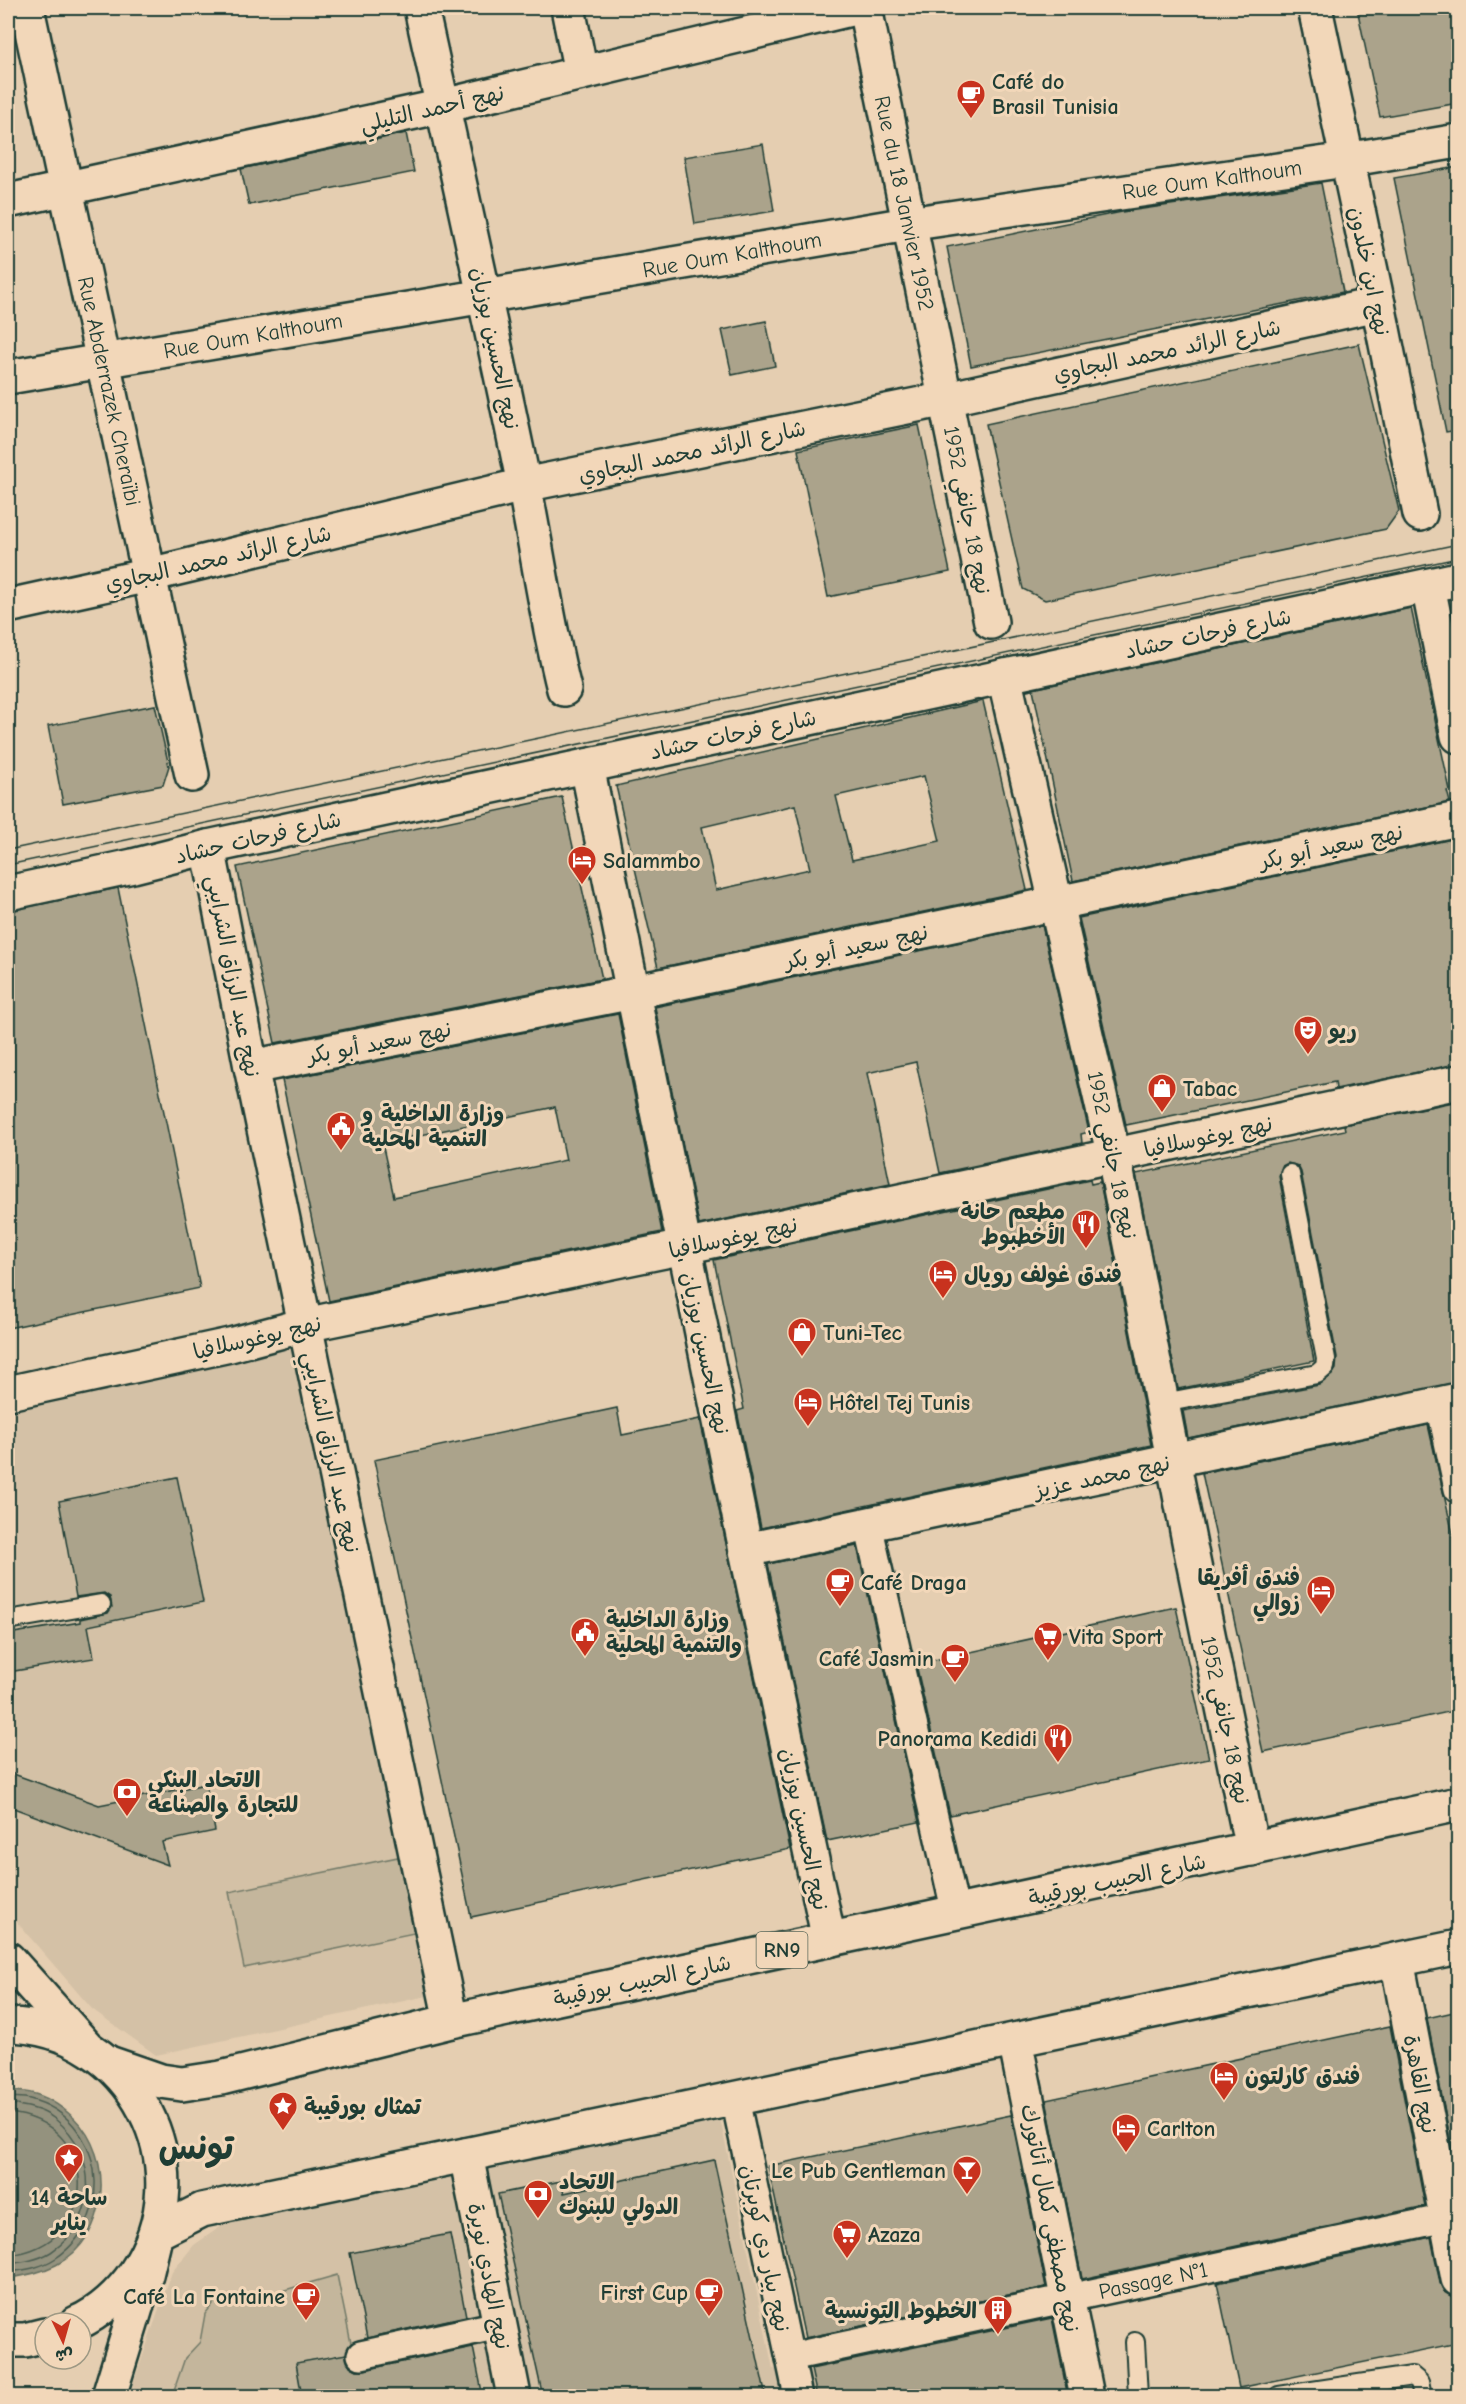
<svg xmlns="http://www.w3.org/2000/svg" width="1466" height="2404" font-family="'Comic Neue','Playpen Sans Arabic',sans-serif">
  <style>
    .built { fill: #d4c1a6 }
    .green { fill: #c4b69c; stroke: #727a68; stroke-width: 1.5 }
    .water { fill: #94927e; stroke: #657060; stroke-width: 1.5 }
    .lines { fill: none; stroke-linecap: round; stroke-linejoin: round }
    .shore { stroke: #4e5f52; stroke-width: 1.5 }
    .building { fill: #aba38b; stroke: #1f3d34; stroke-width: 1.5; fill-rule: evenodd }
    .service-casing { stroke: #1f3d34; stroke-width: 22 }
    .pedestrian-casing { stroke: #1f3d34; stroke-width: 32 }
    .minor-casing { stroke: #1f3d34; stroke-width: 38 }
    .tertiary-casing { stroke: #1f3d34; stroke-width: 38 }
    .primary-casing { stroke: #1f3d34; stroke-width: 38 }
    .service { stroke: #f2d7b9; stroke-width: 18 }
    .pedestrian { stroke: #f2d7b9; stroke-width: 27 }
    .minor { stroke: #f2d7b9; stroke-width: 33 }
    .tertiary { stroke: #f2d7b9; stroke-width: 33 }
    .primary { stroke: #f2d7b9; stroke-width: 33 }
    .tram { stroke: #1f3d34; stroke-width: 1.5 }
    .labels { text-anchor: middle; stroke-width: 6; stroke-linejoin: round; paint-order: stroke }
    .shield { fill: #f2d7b9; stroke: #5e6b5c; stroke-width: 1.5 }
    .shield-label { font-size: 21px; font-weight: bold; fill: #1f3d34 }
    .poi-label { font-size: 22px; font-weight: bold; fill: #1f3d34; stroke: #f2d7b9; text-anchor: start }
    .street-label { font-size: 22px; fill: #1f3d34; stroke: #f2d7b9 }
    .town-label { font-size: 34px; font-weight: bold; fill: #1f3d34; stroke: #f2d7b9 }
  </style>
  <rect width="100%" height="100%" fill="#e5ceb1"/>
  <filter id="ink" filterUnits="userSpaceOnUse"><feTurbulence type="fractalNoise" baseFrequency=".0167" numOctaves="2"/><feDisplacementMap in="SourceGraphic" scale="12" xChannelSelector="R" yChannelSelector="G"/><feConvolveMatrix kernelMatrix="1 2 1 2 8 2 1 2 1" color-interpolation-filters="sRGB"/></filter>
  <g filter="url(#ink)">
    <g class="built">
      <polygon points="293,1348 427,1996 156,2055 92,2009 8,1912 8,1407"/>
      <polygon points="720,2118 773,2369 1057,2310 1074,2396 129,2396 172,2272 194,2245 223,2225"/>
    </g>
    <g class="green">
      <polygon points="398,1857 414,1933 244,1968 229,1892"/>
      <polygon points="337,2275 353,2353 297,2363 302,2396 172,2396 185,2358 200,2342 205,2314 217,2299 234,2294 278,2292"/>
    </g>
    <path class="water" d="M8,2091C15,2091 23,2091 31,2093C47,2096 62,2107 74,2118C115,2158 110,2237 56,2265C40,2273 25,2276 8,2278Z"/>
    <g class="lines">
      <g class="shore">
        <path d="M8,2097C15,2098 23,2097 30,2099C104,2118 118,2216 56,2258C41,2268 24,2270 8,2272"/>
        <path d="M8,2104C24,2106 41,2108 55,2119C99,2153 99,2221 51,2252C38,2260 23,2262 8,2264"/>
        <path d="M8,2113C102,2121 104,2245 8,2255"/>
      </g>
    </g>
    <g class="building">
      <polygon points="1357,8 1458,8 1458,103 1380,117"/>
      <polygon points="406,133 414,172 249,205 241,169"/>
      <polygon points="763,144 774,211 695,224 684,157"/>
      <polygon points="1458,167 1458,430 1446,432 1394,178"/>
      <polygon points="1321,183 1343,292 971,366 947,247 1122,212"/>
      <polygon points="766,321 775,366 732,375 722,330"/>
      <polygon points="1359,344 1399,511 1386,529 1045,600 1023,589 986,424"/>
      <polygon points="919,425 950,572 828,597 798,450"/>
      <polygon points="1411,608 1450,790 1447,791 1450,802 1073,881 1033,689"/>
      <path d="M983,701L1027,890L658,968L616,786ZM924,776L940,841L852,860L836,796ZM795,805L810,869L716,890L702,827Z"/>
      <polygon points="155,705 169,766 163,785 63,804 48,726"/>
      <polygon points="562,797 602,979 275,1043 237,867"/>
      <polygon points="1457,838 1458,1064 1336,1089 1335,1082 1126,1125 1079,918"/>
      <polygon points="118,888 200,1288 8,1328 8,911"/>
      <polygon points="1042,925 1089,1132 1081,1134 1082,1143 940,1173 916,1062 867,1073 890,1184 699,1225 655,1007"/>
      <path d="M618,1014L662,1232L329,1301L282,1080ZM555,1107L566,1160L394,1197L382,1143Z"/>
      <polygon points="1458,1101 1458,1382 1188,1438 1183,1411 1319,1385 1332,1375 1336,1369 1337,1357 1301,1172 1298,1166 1288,1163 1282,1166 1279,1176 1314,1361 1178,1389 1136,1174 1345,1130 1344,1125"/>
      <polygon points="1090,1180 1091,1184 1100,1182 1151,1445 761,1528 737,1411 744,1409 714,1260"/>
      <polygon points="617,1408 622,1435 700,1419 790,1849 471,1917 374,1460"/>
      <polygon points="1428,1425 1458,1556 1458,1710 1263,1752 1202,1473"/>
      <polygon points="177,1477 203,1602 88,1626 94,1658 8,1672 8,1634 80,1622 80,1619 108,1613 112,1607 110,1597 104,1593 76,1597 59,1501"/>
      <polygon points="857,1546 919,1822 827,1841 768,1564"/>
      <polygon points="1176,1607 1209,1759 950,1815 916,1664"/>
      <polygon points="8,1772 99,1805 206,1784 215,1831 162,1842 168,1865 8,1806"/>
      <polygon points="1458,2011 1458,2182 1427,2018"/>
      <polygon points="1390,2026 1425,2206 1082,2279 1046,2100"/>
      <polygon points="1011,2115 1046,2287 805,2338 768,2166"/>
      <polygon points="714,2160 766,2397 543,2397 498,2194 561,2181 564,2193"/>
      <polygon points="450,2234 466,2316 367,2338 350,2253"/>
      <polygon points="1431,2237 1440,2283 1444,2292 1451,2296 1458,2297 1458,2306 1453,2306 1458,2343 1239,2388 1217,2283"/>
      <polygon points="1052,2318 1068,2397 817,2397 811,2369"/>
      <polygon points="473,2347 483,2397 302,2397 296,2363 346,2354 350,2366 357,2370 364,2370"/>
    </g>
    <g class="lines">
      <g class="service-casing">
        <g id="service">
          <polyline points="1163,1403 1317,1374 1325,1367 1326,1359 1290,1174"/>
          <polyline points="8,1620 101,1604"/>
          <polyline points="1135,2342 1138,2396"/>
          <polyline points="1279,2396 1412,2376 1419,2382 1422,2396"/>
        </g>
      </g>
      <g class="pedestrian-casing">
        <g id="pedestrian">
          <polyline points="1440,1404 1458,1489"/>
          <polyline points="868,1524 956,1914"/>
          <polyline points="735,2099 798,2396"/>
          <polyline points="361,2355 499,2325"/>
          <polyline points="790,2357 1446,2218"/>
        </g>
      </g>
      <g class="minor-casing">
        <g id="minor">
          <polyline points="27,8 192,775"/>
          <path d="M421,8C455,163 490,319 522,475C537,546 546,618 564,689"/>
          <polyline points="568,8 581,73"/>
          <polyline points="865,8 991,622"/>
          <polyline points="1315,8 1378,304 1420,514"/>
          <polyline points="8,201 443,106 855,8"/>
          <polyline points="8,377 908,224 1346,160 1458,141"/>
          <polyline points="1428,586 1458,736"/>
          <polyline points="8,606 149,575 524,485 946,399 1378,304"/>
          <polyline points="1004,676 1114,1157 1190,1546 1252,1849"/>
          <polyline points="587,766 746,1550 829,1940"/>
          <polyline points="208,847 251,1067 451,2021"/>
          <polyline points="251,1067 633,992 1458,819"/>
          <polyline points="8,1393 230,1345 305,1325 684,1247 1458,1082"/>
          <polyline points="746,1550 1458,1400"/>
          <polyline points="1397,1960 1458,2279"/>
          <polyline points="1015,2040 1087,2396"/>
          <polyline points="466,2155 514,2396"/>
        </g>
      </g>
      <g class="tertiary-casing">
        <g id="tertiary">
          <polyline points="8,893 133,866 208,847 1458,579"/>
          <polyline points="8,1959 85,2045"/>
        </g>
      </g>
      <g class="primary-casing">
        <g id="primary">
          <path d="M8,2025C133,2027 206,2169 135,2273C121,2293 100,2313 77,2323"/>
          <polyline points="109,2063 161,2081 182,2084 221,2078 451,2021 1458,1804"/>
          <polyline points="8,2340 25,2340 45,2335"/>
          <polyline points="109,2396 146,2275 156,2233 202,2210 1458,1947"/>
        </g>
      </g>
      <use href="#service" class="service"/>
      <use href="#pedestrian" class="pedestrian"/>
      <use href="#minor" class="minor"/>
      <use href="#tertiary" class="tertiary"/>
      <use href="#primary" class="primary"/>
      <g class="tram">
        <polyline points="8,850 1458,544"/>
        <polyline points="8,865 1458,558"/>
      </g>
    </g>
  </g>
  <defs>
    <g id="cafe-pin" transform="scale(1.5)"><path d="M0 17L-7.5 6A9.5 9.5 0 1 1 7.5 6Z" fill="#c8321e" stroke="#f2d7b9"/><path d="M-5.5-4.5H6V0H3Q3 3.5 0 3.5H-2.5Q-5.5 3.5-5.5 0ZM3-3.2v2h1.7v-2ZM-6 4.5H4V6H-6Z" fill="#fff"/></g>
    <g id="hotel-pin" transform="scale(1.5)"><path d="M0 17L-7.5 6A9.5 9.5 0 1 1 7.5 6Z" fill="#c8321e" stroke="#f2d7b9"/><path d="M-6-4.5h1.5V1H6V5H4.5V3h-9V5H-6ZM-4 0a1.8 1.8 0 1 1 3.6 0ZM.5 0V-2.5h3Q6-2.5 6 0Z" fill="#fff"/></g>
    <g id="theatre-pin" transform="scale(1.5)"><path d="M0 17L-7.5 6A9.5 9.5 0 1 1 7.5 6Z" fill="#c8321e" stroke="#f2d7b9"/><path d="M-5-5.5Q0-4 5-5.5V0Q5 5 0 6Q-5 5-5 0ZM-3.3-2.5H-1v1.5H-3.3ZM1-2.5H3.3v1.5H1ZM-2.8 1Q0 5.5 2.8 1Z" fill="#fff"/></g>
    <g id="shop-pin" transform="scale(1.5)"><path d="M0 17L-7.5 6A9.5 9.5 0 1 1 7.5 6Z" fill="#c8321e" stroke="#f2d7b9"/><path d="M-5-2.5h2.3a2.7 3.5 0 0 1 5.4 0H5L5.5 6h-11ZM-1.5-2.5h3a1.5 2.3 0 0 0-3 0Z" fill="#fff"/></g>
    <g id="civic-pin" transform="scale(1.5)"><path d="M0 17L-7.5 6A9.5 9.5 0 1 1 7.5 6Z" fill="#c8321e" stroke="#f2d7b9"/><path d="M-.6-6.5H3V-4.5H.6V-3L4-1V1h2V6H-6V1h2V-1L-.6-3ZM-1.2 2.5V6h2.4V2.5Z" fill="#fff"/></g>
    <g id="restaurant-pin" transform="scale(1.5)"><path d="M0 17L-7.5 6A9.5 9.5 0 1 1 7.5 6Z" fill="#c8321e" stroke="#f2d7b9"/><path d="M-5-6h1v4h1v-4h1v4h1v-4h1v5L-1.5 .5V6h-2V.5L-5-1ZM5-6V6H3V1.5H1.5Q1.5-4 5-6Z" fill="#fff"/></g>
    <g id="supermarket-pin" transform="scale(1.5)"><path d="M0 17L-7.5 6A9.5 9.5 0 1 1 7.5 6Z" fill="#c8321e" stroke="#f2d7b9"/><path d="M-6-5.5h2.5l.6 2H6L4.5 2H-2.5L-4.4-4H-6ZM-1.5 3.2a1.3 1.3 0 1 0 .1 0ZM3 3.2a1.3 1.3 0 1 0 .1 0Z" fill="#fff"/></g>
    <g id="bank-pin" transform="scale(1.5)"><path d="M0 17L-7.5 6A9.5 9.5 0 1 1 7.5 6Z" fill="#c8321e" stroke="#f2d7b9"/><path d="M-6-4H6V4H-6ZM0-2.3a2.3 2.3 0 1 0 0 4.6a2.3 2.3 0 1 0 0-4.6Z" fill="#fff"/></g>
    <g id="sight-pin" transform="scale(1.5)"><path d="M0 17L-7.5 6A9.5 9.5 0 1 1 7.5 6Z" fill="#c8321e" stroke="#f2d7b9"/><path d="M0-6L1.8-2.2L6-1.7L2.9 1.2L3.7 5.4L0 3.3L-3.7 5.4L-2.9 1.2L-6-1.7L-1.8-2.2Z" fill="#fff"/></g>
    <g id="bar-pin" transform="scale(1.5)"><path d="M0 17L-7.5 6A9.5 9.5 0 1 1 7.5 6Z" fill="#c8321e" stroke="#f2d7b9"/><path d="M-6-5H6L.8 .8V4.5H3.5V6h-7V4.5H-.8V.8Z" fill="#fff"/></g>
    <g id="building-pin" transform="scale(1.5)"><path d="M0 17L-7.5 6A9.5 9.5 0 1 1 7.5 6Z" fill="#c8321e" stroke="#f2d7b9"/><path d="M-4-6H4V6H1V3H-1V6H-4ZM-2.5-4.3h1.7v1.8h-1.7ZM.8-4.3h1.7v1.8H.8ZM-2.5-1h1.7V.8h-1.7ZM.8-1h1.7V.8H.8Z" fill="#fff"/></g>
  </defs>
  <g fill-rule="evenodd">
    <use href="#cafe-pin" x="971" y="94"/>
    <use href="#hotel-pin" x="582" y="860"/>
    <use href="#theatre-pin" x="1308" y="1030"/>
    <use href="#shop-pin" x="1162" y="1088"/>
    <use href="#civic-pin" x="341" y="1126"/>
    <use href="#restaurant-pin" x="1086" y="1224"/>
    <use href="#hotel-pin" x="943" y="1274"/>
    <use href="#shop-pin" x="802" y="1332"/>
    <use href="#hotel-pin" x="808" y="1402"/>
    <use href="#cafe-pin" x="840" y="1582"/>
    <use href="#hotel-pin" x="1321" y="1590"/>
    <use href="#civic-pin" x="585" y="1632"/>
    <use href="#supermarket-pin" x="1048" y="1636"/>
    <use href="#cafe-pin" x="955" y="1658"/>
    <use href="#restaurant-pin" x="1058" y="1738"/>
    <use href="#bank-pin" x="127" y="1792"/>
    <use href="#hotel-pin" x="1224" y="2076"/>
    <use href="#sight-pin" x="283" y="2106"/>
    <use href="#hotel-pin" x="1126" y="2128"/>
    <use href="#sight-pin" x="69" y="2158"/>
    <use href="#bar-pin" x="967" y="2170"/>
    <use href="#bank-pin" x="538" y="2194"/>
    <use href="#supermarket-pin" x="847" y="2234"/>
    <use href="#cafe-pin" x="709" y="2292"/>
    <use href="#cafe-pin" x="306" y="2296"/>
    <use href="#building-pin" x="998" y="2310"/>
  </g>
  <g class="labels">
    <rect class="shield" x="756.5" y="1932" width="51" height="36" rx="4.5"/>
    <g class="shield-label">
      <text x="782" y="1957">RN9</text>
    </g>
    <g class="poi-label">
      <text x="992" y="89">Café do<tspan x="992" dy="25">Brasil Tunisia</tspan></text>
      <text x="603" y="868">Salammbo</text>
      <text x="1329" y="1038">ريو</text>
      <text x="1183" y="1096">Tabac</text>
      <text x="362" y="1121">وزارة الداخلية و<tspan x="362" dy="25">التنمية المحلية</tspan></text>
      <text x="1065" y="1219" text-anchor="end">مطعم حانة<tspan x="1065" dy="25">الأخطبوط</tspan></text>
      <text x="964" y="1282">فندق غولف رويال</text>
      <text x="823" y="1340">Tuni-Tec</text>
      <text x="829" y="1410">Hôtel Tej Tunis</text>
      <text x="1300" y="1585" text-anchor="end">فندق أفريقا<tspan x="1300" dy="25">زوالي</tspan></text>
      <text x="861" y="1590">Café Draga</text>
      <text x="606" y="1627">وزارة الداخلية<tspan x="606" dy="25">والتنمية المحلية</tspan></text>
      <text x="1069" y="1644">Vita Sport</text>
      <text x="934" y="1666" text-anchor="end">Café Jasmin</text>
      <text x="1037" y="1746" text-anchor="end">Panorama Kedidi</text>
      <text x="148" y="1787">الاتحاد البنكي<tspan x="148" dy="25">للتجارة والصناعة</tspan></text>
      <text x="1245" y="2084">فندق كارلتون</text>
      <text x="304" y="2114">تمثال بورقيبة</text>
      <text x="1147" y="2136">Carlton</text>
      <text x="946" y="2178" text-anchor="end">Le Pub Gentleman</text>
      <text x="559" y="2189">الاتحاد<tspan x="559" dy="25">الدولي للبنوك</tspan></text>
      <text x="69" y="2205" text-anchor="middle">ساحة 14<tspan x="69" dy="25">يناير</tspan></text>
      <text x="868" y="2242">Azaza</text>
      <text x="688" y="2300" text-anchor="end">First Cup</text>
      <text x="285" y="2304" text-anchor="end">Café La Fontaine</text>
      <text x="977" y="2318" text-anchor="end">الخطوط التونسية</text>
    </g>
    <g class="street-label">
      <text transform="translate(432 108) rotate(-13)" y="8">نهج أحمد التليلي</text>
      <text transform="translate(1212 179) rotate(-8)" y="8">Rue Oum Kalthoum</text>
      <text transform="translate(905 203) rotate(78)" y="8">Rue du 18 Janvier 1952</text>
      <text transform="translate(732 254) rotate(-10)" y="8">Rue Oum Kalthoum</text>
      <text transform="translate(1370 271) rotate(78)" y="8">نهج ابن خلدون</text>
      <text transform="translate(253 335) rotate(-10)" y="8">Rue Oum Kalthoum</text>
      <text transform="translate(496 348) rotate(78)" y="8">نهج الحسين بوزيان</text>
      <text transform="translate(1167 350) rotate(-12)" y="8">شارع الرائد محمد البجاوي</text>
      <text transform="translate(110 391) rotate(78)" y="8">Rue Abderrazek Cheraïbi</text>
      <text transform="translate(692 451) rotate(-12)" y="8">شارع الرائد محمد البجاوي</text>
      <text transform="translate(968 510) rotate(79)" y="8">نهج 18 جانفي 1952</text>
      <text transform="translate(218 558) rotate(-13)" y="8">شارع الرائد محمد البجاوي</text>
      <text transform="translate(1208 633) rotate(-12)" y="8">شارع فرحات حشاد</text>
      <text transform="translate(733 734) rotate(-12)" y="8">شارع فرحات حشاد</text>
      <text transform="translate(258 837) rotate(-13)" y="8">شارع فرحات حشاد</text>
      <text transform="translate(1331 846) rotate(-12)" y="8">نهج سعيد أبو بكر</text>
      <text transform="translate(856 946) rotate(-12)" y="8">نهج سعيد أبو بكر</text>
      <text transform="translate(234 976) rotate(79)" y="8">نهج عبد الرزاق الشرايبي</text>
      <text transform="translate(379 1042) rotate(-11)" y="8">نهج سعيد أبو بكر</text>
      <text transform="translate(1208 1136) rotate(-12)" y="8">نهج يوغوسلافيا</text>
      <text transform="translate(1113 1155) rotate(78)" y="8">نهج 18 جانفي 1952</text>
      <text transform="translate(733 1237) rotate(-12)" y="8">نهج يوغوسلافيا</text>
      <text transform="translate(257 1337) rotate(-13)" y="8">نهج يوغوسلافيا</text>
      <text transform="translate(706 1353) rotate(78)" y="8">نهج الحسين بوزيان</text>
      <text transform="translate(332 1452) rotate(78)" y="8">نهج عبد الرزاق الشرايبي</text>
      <text transform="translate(1102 1476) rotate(-12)" y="8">نهج محمد عزيز</text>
      <text transform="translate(1226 1720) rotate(78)" y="8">نهج 18 جانفي 1952</text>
      <text transform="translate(805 1829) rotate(78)" y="8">نهج الحسين بوزيان</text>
      <text transform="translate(1117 1879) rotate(-12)" y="8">شارع الحبيب بورقيبة</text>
      <text transform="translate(642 1980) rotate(-12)" y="8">شارع الحبيب بورقيبة</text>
      <text transform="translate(1421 2084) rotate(79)" y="8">نهج القاهرة</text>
      <text transform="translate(1051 2218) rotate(79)" y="8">نهج مصطفى كمال أتاتورك</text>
      <text transform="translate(766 2248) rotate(78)" y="8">نهج بيار دي كوبرتان</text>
      <text transform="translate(490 2276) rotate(79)" y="8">نهج الهادي نويرة</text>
      <text transform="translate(1153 2280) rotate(-12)" y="8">Passage N°1</text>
    </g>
    <g class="town-label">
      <text x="196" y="2159">تونس</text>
    </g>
  </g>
  <rect width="1466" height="2404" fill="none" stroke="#f2d7b9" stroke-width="30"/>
  <rect x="15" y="15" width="1436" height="2374" fill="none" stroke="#1f3d34" stroke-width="2" filter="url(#ink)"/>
  <g transform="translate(63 2341) rotate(175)"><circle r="28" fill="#f2d7b9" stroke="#9e9984" stroke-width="1.5"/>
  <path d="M0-4.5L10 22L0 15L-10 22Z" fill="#c8321e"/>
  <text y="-9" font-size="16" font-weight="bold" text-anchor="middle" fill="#1f3d34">ش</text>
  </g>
</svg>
